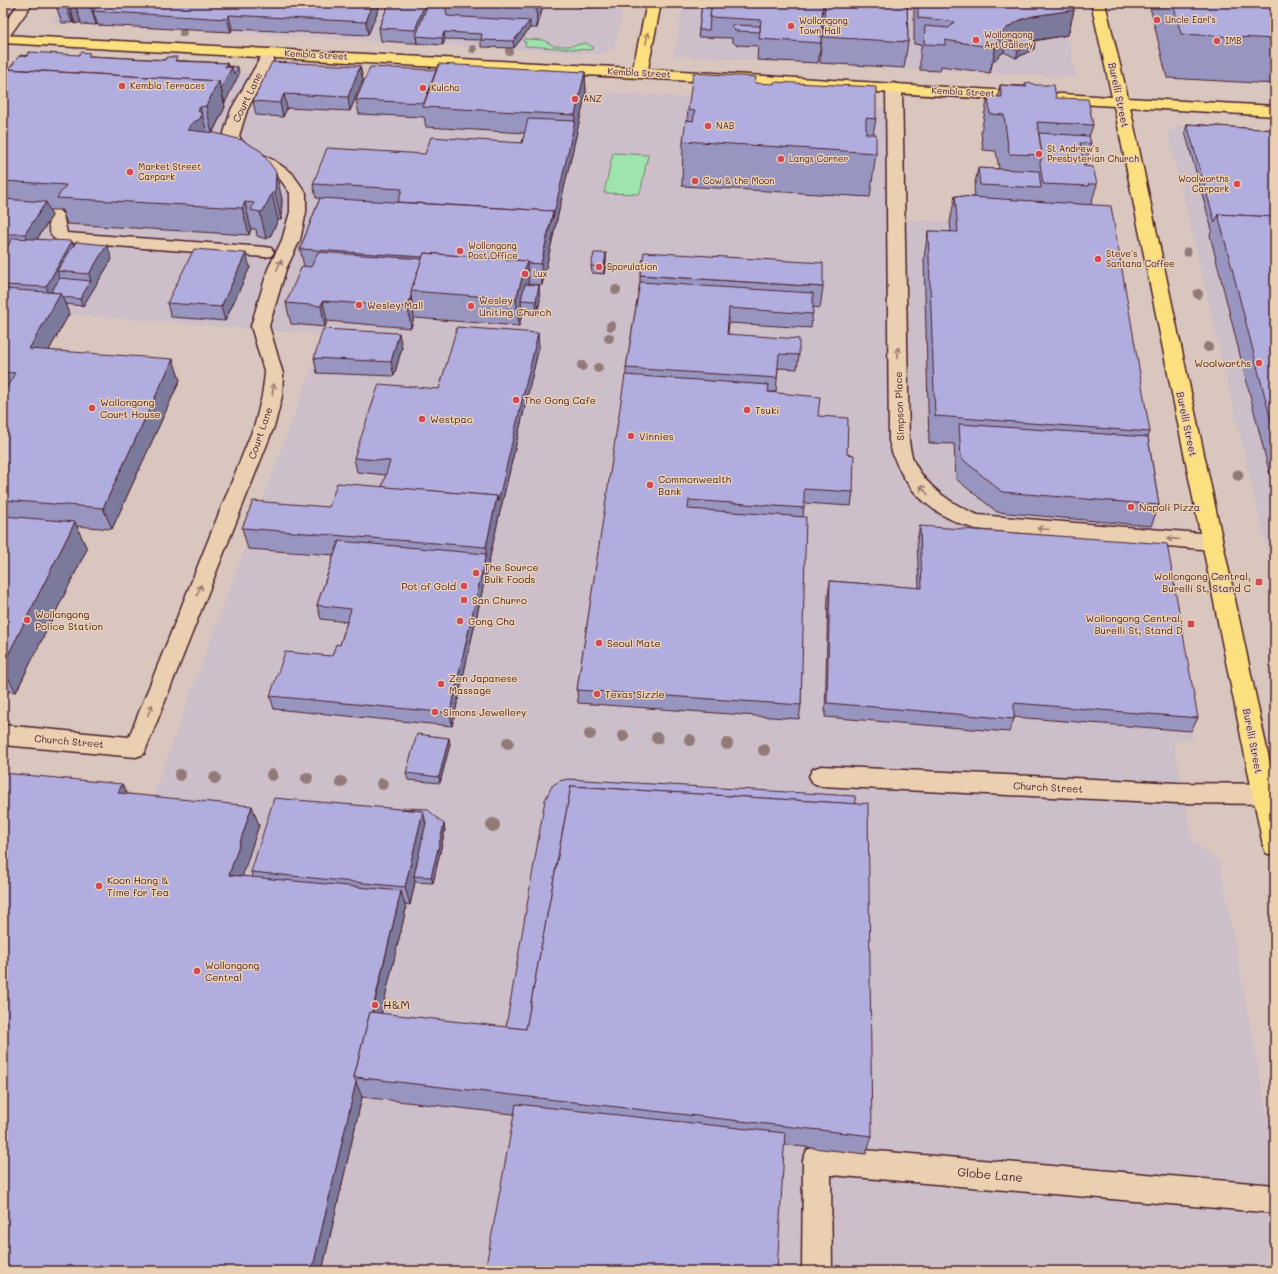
<svg xmlns="http://www.w3.org/2000/svg" width="1278" height="1274" font-family="Mali,sans-serif">
  <style>
    .built { fill: #cdbfc9 }
    .green { fill: #9fe3ae; stroke: #74816c }
    .lines { fill: none; stroke-linecap: round; stroke-linejoin: round }
    .minor-tunnel { stroke: #bca5a1; stroke-width: 26; stroke-dasharray: 26 13; stroke-linecap: butt }
    .minor-casing { stroke: #4a1f2b; stroke-width: 3 }
    .major-casing { stroke: #4a1f2b; stroke-width: 3 }
    .minor { fill: #ead0b1; fill-rule: evenodd }
    .major { fill: #fce080; fill-rule: evenodd }
    .tree { fill: #927a79 }
    .wall { fill: #9896c0; stroke: #4a1f2b }
    .shaded-wall { fill: #7c7a9c; stroke: #4a1f2b }
    .building { fill: #b1aedf; stroke: #4a1f2b }
    .oneway { stroke: #a38056 }
    .oneway2 { stroke: #9a786e }
    .poi-dot { fill: #d1495b; stroke: #ead0b1; stroke-width: 1.5 }
    .labels { text-anchor: middle; stroke-width: 3; stroke-linejoin: round; paint-order: stroke }
    .far-poi-label { font-size: 9px; fill: #4a1f2b; stroke: #ead0b1; text-anchor: start }
    .far-street-label { font-size: 9px; fill: #4a1f2b; stroke: #ead0b1 }
    .street-label { font-size: 10px; fill: #4a1f2b; stroke: #ead0b1 }
    .poi-label { font-size: 10px; fill: #4a1f2b; stroke: #ead0b1; text-anchor: start }
    .near-poi-label { font-size: 12px; fill: #4a1f2b; stroke: #ead0b1; text-anchor: start }
    .near-street-label { font-size: 12px; fill: #4a1f2b; stroke: #ead0b1 }
  </style>
  <rect width="100%" height="100%" fill="#d9c6bf"/>
  <filter id="ink" filterUnits="userSpaceOnUse"><feTurbulence type="fractalNoise" baseFrequency=".025" numOctaves="2"/><feDisplacementMap in="SourceGraphic" scale="8" xChannelSelector="R" yChannelSelector="G"/><feConvolveMatrix kernelMatrix="1 2 1 2 8 2 1 2 1" color-interpolation-filters="sRGB"/></filter>
  <g filter="url(#ink)">
    <g class="built">
      <polygon points="66,3 624,3 615,47 608,52 598,54 51,23"/>
      <polygon points="683,3 1063,3 1076,78 674,56"/>
      <polygon points="21,61 887,108 887,218 1107,232 1193,740 1173,740 1193,841 1220,864 1275,1158 1275,1271 3,1271 3,787 151,800 324,335 3,309 3,86"/>
      <polygon points="1179,126 1275,132 1275,584 1168,133"/>
    </g>
    <g class="green">
      <polygon points="524,39 543,40 554,46 570,46 586,43 594,48 589,50 525,46 526,42 523,42"/>
      <polygon points="613,153 648,155 640,194 604,193"/>
    </g>
    <g class="lines">
      <polyline class="minor-tunnel" points="820,823 821,776"/>
      <g class="minor-casing">
        <g id="minor">
          <polygon points="19,3 33,3 8,38 3,39 3,25"/>
          <polygon points="270,49 275,50 277,53 247,110 239,136 245,146 273,160 292,173 306,193 306,212 300,240 286,269 269,326 283,374 282,396 275,424 144,754 136,757 3,745 3,725 129,737 255,424 262,396 265,374 251,326 268,269 282,240 290,212 290,193 280,179 261,166 233,152 223,136 231,110 263,53 265,50"/>
          <path d="M894,83L899,85L902,88L909,441C910,448 911,455 914,462C926,487 953,505 978,515L1212,534L1219,537L1222,542L1219,547L1212,550L976,529C931,516 900,487 889,441L886,88L889,85Z"/>
          <path d="M3,203L57,208L63,215L67,233L265,247L271,248L274,252L271,256L265,257L62,242C48,239 50,228 47,217L3,213Z"/>
          <polygon points="821,766 1177,783 1275,784 1275,804 1177,803 821,786 813,783 809,776 813,769"/>
          <polygon points="817,1146 1275,1185 1275,1213 831,1175 832,1271 802,1271 803,1160 807,1150"/>
        </g>
      </g>
      <g class="major-casing">
        <polygon id="major" points="647,3 661,3 648,69 1112,97 1091,3 1105,3 1128,98 1275,106 1275,116 1130,107 1275,787 1275,856 1266,853 1263,845 1114,106 640,78 3,43 3,35 633,68"/>
      </g>
      <use href="#minor" class="minor"/>
      <use href="#major" class="major"/>
    </g>
    <g class="tree">
      <circle cx="183" cy="33" r="4"/>
      <circle cx="473" cy="49" r="4"/>
      <circle cx="509" cy="51" r="4"/>
      <circle cx="1187" cy="252" r="4.5"/>
      <circle cx="616" cy="290" r="5"/>
      <circle cx="1198" cy="294" r="5"/>
      <circle cx="611" cy="326" r="5"/>
      <circle cx="609" cy="338" r="5"/>
      <circle cx="1208" cy="347" r="5"/>
      <circle cx="582" cy="366" r="5"/>
      <circle cx="598" cy="368" r="5"/>
      <circle cx="1238" cy="475" r="5.5"/>
      <circle cx="590" cy="734" r="6"/>
      <circle cx="623" cy="736" r="6"/>
      <circle cx="657" cy="738" r="6"/>
      <circle cx="690" cy="740" r="6"/>
      <circle cx="508" cy="743" r="6"/>
      <circle cx="727" cy="744" r="6"/>
      <circle cx="764" cy="750" r="6"/>
      <circle cx="180" cy="775" r="6"/>
      <circle cx="272" cy="775" r="6"/>
      <circle cx="215" cy="778" r="6"/>
      <circle cx="307" cy="778" r="6"/>
      <circle cx="341" cy="782" r="6"/>
      <circle cx="382" cy="784" r="6"/>
      <circle cx="493" cy="825" r="7"/>
    </g>
    <g class="wall">
      <polygon points="55,3 381,3 368,35 232,29 231,32 97,25 97,23 96,25 81,24 81,22 75,24 74,21 73,21 72,23 62,23"/>
      <polygon points="389,3 544,3 537,28 530,28 514,48 481,47 481,40 445,39 443,45 381,41 379,28"/>
      <polygon points="575,3 613,3 612,7 581,8"/>
      <polygon points="702,3 823,3 821,43 818,63 757,60 758,46 736,45 732,41 732,38 698,37 699,30"/>
      <polygon points="823,3 907,3 908,42 904,68 820,63"/>
      <polygon points="914,3 1071,3 1074,10 1068,35 1034,41 1034,49 1016,58 1004,52 1001,54 992,63 990,73 941,66 940,71 920,70 920,52 922,45 914,44"/>
      <polygon points="1149,3 1275,3 1275,84 1167,78"/>
      <polygon points="91,56 227,63 228,66 239,74 224,103 225,107 213,132 282,199 281,220 278,220 270,237 266,239 257,236 256,229 251,229 249,235 67,224 62,210 49,210 52,216 37,239 74,246 112,259 83,306 65,304 69,314 49,350 180,380 112,529 76,526 87,549 16,692 3,691 3,394 4,392 3,392 3,249 4,251 6,248 3,248 3,69 9,69"/>
      <polygon points="360,66 363,80 350,111 287,108 283,117 256,115 253,101"/>
      <polygon points="436,70 585,72 586,92 542,285 528,284 540,300 537,315 522,314 519,326 415,318 414,317 411,328 327,321 325,327 291,324 286,303 304,266 300,249 320,198 316,198 313,184 425,154 522,143 525,133 426,127 424,117 359,114 356,100"/>
      <polygon points="755,83 876,119 873,134 876,153 870,197 682,186 683,141 687,120 688,110"/>
      <polygon points="1025,84 1056,98 1093,125 1089,137 1091,144 1085,166 1097,184 1091,204 1150,432 1148,437 1159,505 1151,526 997,512 956,479 954,444 929,443 924,258 928,231 951,232 950,222 955,196 975,197 974,188 978,168 999,169 996,151 983,150 981,132 988,96 998,97 1000,85 1025,86"/>
      <polygon points="1187,124 1275,130 1275,495 1210,235 1212,230 1185,132"/>
      <polygon points="606,253 606,261 604,274 592,273 591,266"/>
      <polygon points="250,267 225,321 171,317 167,303"/>
      <polygon points="640,275 823,287 820,308 813,307 811,328 729,323 728,334 799,355 797,369 778,368 776,392 768,392 818,416 847,454 853,492 851,506 804,503 803,517 801,705 799,719 578,703 577,690 626,375 626,368 640,282"/>
      <polygon points="402,347 394,376 317,373 314,358"/>
      <polygon points="539,347 499,516 452,726 274,709 270,696 332,656 340,645 347,622 321,619 317,605 334,555 248,549 242,528 329,507 382,487 386,475 357,472 354,458 439,389"/>
      <polygon points="920,526 1198,718 1191,731 1014,717 1014,719 1009,732 825,717 828,595 830,581 919,588 917,540"/>
      <polygon points="450,744 440,783 408,780 406,773"/>
      <polygon points="122,784 127,794 259,825 242,876 253,878 251,872 445,830 433,883 415,882 410,905 404,904 406,909 381,1013 872,1136 866,1154 362,1097 322,1271 3,1271"/>
    </g>
    <g class="shaded-wall">
      <polygon points="65,3 68,3 73,21 72,23"/>
      <polygon points="72,3 76,3 75,4 81,22 75,24 69,4"/>
      <polygon points="91,3 110,3 93,11 97,23 96,25 90,5"/>
      <polygon points="373,3 381,3 368,35 366,22"/>
      <polygon points="425,3 430,3 416,36 417,43 415,30"/>
      <polygon points="536,3 544,3 537,28"/>
      <polygon points="1074,10 1068,35 1005,45 1004,52 1001,54 992,63 990,73 998,37 1007,28 1020,20 1033,16"/>
      <polygon points="229,15 232,29 231,32 227,19"/>
      <polygon points="530,21 530,28 514,48 513,41"/>
      <polygon points="444,32 445,39 443,45 442,38"/>
      <polygon points="1035,42 1034,49 1016,58 1018,51"/>
      <polygon points="227,63 229,73 232,67 238,67 239,74 225,103 221,89 225,67"/>
      <polygon points="360,66 363,80 350,111 348,97"/>
      <polygon points="585,72 586,92 542,285 541,264 575,121 575,115"/>
      <polygon points="219,81 225,107 212,133 206,106"/>
      <polygon points="284,94 287,108 283,117 280,103"/>
      <polygon points="200,107 209,140 188,130"/>
      <polygon points="276,172 282,199 281,220 275,193"/>
      <polygon points="272,193 278,220 270,237 266,239 260,212"/>
      <polygon points="46,202 52,216 31,248 25,234"/>
      <polygon points="245,202 251,229 249,235 242,208"/>
      <polygon points="72,241 77,256 57,271 62,283 52,301 46,287"/>
      <polygon points="107,245 112,259 83,306 80,299 91,281 89,274"/>
      <polygon points="246,253 250,267 225,321 221,307"/>
      <polygon points="606,253 606,261 604,274 604,267"/>
      <polygon points="527,261 529,288 521,300 522,314 519,326 516,299"/>
      <polygon points="539,285 540,300 537,315 536,301"/>
      <polygon points="61,293 69,314 38,370 29,349"/>
      <polygon points="411,296 414,317 411,328 408,307"/>
      <polygon points="323,301 327,321 325,327 321,306"/>
      <polygon points="399,333 402,347 394,376 391,362"/>
      <polygon points="538,333 539,347 499,516 452,726 450,713 486,554 486,547 497,496"/>
      <polygon points="173,359 180,380 112,529 103,508"/>
      <polygon points="75,522 87,549 16,692 3,668 3,665"/>
      <polygon points="449,738 450,744 440,783 439,777"/>
      <polygon points="122,784 132,803 118,793"/>
      <polygon points="252,806 259,825 237,893 229,875"/>
      <polygon points="423,811 427,830 414,876 415,882 410,905 405,887"/>
      <polygon points="444,824 445,830 433,883 431,877"/>
      <polygon points="401,891 406,909 366,1079 357,1078"/>
      <polygon points="356,1082 362,1097 322,1271 312,1271"/>
    </g>
    <g class="building">
      <polygon points="76,3 91,3 90,5 75,4"/>
      <polygon points="99,3 373,3 366,22 229,15 227,19 93,11"/>
      <polygon points="389,3 425,3 415,30 379,28"/>
      <polygon points="428,3 445,3 447,16 530,21 513,41 481,40 482,34 444,32 442,38 416,36"/>
      <polygon points="702,3 712,3 710,17 709,30 699,30"/>
      <polygon points="712,3 823,3 821,43 759,39 761,20 710,17"/>
      <polygon points="825,3 907,3 908,42 823,37"/>
      <polygon points="918,3 1071,3 1074,10 1033,16 1020,20 1007,28 998,37 995,48 945,40 945,45 924,44 925,26 949,28 954,22 941,20 918,18"/>
      <polygon points="1173,3 1275,3 1275,39 1181,34"/>
      <polygon points="732,25 760,26 760,32 736,31 732,27"/>
      <polygon points="1027,35 1035,42 1018,51 1005,45"/>
      <polygon points="29,52 79,55 81,52 90,53 88,56 165,60 167,57 177,57 175,61 227,63 225,67 232,67 221,89 219,81 9,69 19,56 27,56"/>
      <polygon points="21,55 27,56 20,56"/>
      <polygon points="272,62 360,66 348,97 284,94 280,103 253,101"/>
      <polygon points="439,64 585,72 575,115 423,107"/>
      <polygon points="228,66 238,67 234,74 232,67 228,67"/>
      <polygon points="370,67 436,70 424,103 356,100"/>
      <polygon points="3,69 219,81 206,106 200,107 198,111 202,114 200,119 192,123 188,130 215,133 242,140 261,151 276,172 275,193 272,193 263,211 260,212 251,210 254,203 245,202 242,208 57,198 66,185 3,181"/>
      <polygon points="693,73 756,77 755,83 774,84 774,82 876,87 876,119 866,118 866,134 876,134 876,153 683,141 686,120 693,121 695,111 688,110"/>
      <polygon points="1029,82 1035,85 1054,85 1056,98 1088,99 1093,125 1037,122 1042,155 1009,154 1004,115 990,114 988,96 1002,97 1000,85 1027,87 1025,84"/>
      <polygon points="528,119 575,121 553,218 553,211 398,202 402,189 313,184 327,148 425,154 431,137 522,143"/>
      <polygon points="1187,124 1275,130 1275,217 1218,214 1215,223"/>
      <polygon points="1039,133 1089,136 1091,144 1080,143 1084,166 1093,167 1097,184 1088,184 1089,186 1043,184 1040,163 1042,155"/>
      <polygon points="978,168 1039,171 1041,188 980,185"/>
      <polygon points="955,196 1111,206 1150,432 935,416 928,231 958,232"/>
      <polygon points="320,198 553,211 541,264 527,263 527,261 424,253 423,257 300,249"/>
      <polygon points="3,199 46,202 25,234 3,234"/>
      <polygon points="1218,214 1275,217 1275,436"/>
      <polygon points="13,238 72,241 46,287 3,285 3,253"/>
      <polygon points="76,242 107,245 89,274 57,271"/>
      <polygon points="194,249 246,253 221,307 167,303"/>
      <polygon points="318,252 422,259 411,291 411,296 408,307 323,301 321,306 286,303 302,266 311,267"/>
      <polygon points="644,252 823,263 823,287 640,275"/>
      <polygon points="424,253 527,261 516,299 411,291"/>
      <polygon points="594,253 606,253 604,267 591,266"/>
      <polygon points="60,278 91,281 80,299 63,297 61,293 51,292"/>
      <polygon points="640,282 813,293 813,314 729,308 727,334 799,339 799,355 779,354 777,378 626,368"/>
      <polygon points="525,284 539,285 536,301 521,300"/>
      <polygon points="3,289 61,293 29,349 173,359 103,508 3,500 3,394 15,373 3,372"/>
      <polygon points="457,327 538,333 498,502 497,496 382,487 390,461 354,458 379,384 439,389"/>
      <polygon points="323,329 399,333 391,362 314,358"/>
      <polygon points="625,375 769,385 768,392 820,397 818,416 848,418 847,454 854,455 853,492 804,489 804,508 689,500 688,509 806,517 801,705 577,690"/>
      <polygon points="959,424 1148,437 1159,505 1002,492 961,458"/>
      <polygon points="337,483 497,496 486,547 242,528 253,501 329,507"/>
      <polygon points="3,516 75,522 3,665"/>
      <polygon points="920,526 1167,544 1198,718 1014,703 1014,719 827,703 830,581 922,588"/>
      <polygon points="339,541 486,554 450,713 270,696 285,652 332,656 336,644 340,645 351,609 317,605"/>
      <polygon points="417,734 449,738 439,777 406,773"/>
      <polygon points="3,773 122,784 118,793 252,806 229,875 401,891 372,1012 370,1012 354,1077 356,1082 312,1271 3,1271"/>
      <polygon points="568,779 855,796 856,804 571,786 526,1029 506,1027 545,800 552,786 559,781"/>
      <polygon points="571,786 859,804 868,803 872,1136 354,1077 370,1012 526,1029"/>
      <polygon points="274,798 423,811 405,887 251,872"/>
      <polygon points="403,808 427,809 444,824 431,877 414,876 426,823 423,811 402,809"/>
      <polygon points="516,1104 785,1133 777,1271 485,1271"/>
    </g>
    <defs><path id="oneway-shaft" d="M-6 0H5M1.5-3L5.5 0L1.5 3" fill="none" stroke-width="1.6" stroke-linecap="round" stroke-linejoin="round"/></defs>
    <use class="oneway" href="#oneway-shaft" transform="translate(647 38) rotate(-79)"/>
    <g class="oneway2">
      <use href="#oneway-shaft" transform="translate(279 265) rotate(-66)"/>
      <use href="#oneway-shaft" transform="translate(898 353) rotate(-90)"/>
      <use href="#oneway-shaft" transform="translate(273 389) rotate(-83)"/>
      <use href="#oneway-shaft" transform="translate(924 490) rotate(-131)"/>
      <use href="#oneway-shaft" transform="translate(1043 529) rotate(-175)"/>
      <use href="#oneway-shaft" transform="translate(1173 539) rotate(-176)"/>
      <use href="#oneway-shaft" transform="translate(199 590) rotate(-68)"/>
      <use href="#oneway-shaft" transform="translate(150 710) rotate(-68)"/>
    </g>
  </g>
  <g class="poi-dot">
    <circle cx="1157" cy="20" r="4"/>
    <circle cx="791" cy="26" r="4"/>
    <circle cx="976" cy="40" r="4"/>
    <circle cx="1217" cy="41" r="4"/>
    <circle cx="122" cy="86" r="4"/>
    <circle cx="423" cy="88" r="4"/>
    <circle cx="575" cy="99" r="4"/>
    <circle cx="708" cy="126" r="4"/>
    <circle cx="1039" cy="154" r="4"/>
    <circle cx="781" cy="159" r="4"/>
    <circle cx="130" cy="172" r="4"/>
    <circle cx="695" cy="181" r="4"/>
    <circle cx="1237" cy="184" r="4"/>
    <circle cx="460" cy="251" r="4"/>
    <circle cx="1098" cy="259" r="4"/>
    <circle cx="599" cy="267" r="4"/>
    <circle cx="525" cy="274" r="4"/>
    <circle cx="359" cy="305" r="4"/>
    <circle cx="471" cy="306" r="4"/>
    <circle cx="1259" cy="363" r="4"/>
    <circle cx="516" cy="400" r="4"/>
    <circle cx="92" cy="408" r="4"/>
    <circle cx="747" cy="410" r="4"/>
    <circle cx="422" cy="419" r="4"/>
    <circle cx="631" cy="436" r="4"/>
    <circle cx="650" cy="485" r="4"/>
    <circle cx="1131" cy="507" r="4"/>
    <circle cx="476" cy="573" r="4"/>
    <rect x="1255" y="578" width="8" height="8" rx="2"/>
    <circle cx="464" cy="586" r="4"/>
    <circle cx="464" cy="600" r="4"/>
    <circle cx="27" cy="620" r="4"/>
    <circle cx="460" cy="621" r="4"/>
    <rect x="1187" y="620" width="8" height="8" rx="2"/>
    <circle cx="599" cy="643" r="4"/>
    <circle cx="441" cy="684" r="4"/>
    <circle cx="597" cy="694" r="4"/>
    <circle cx="435" cy="712" r="4"/>
    <circle cx="99" cy="886" r="4"/>
    <circle cx="197" cy="971" r="4"/>
    <circle cx="375" cy="1005" r="4"/>
  </g>
  <g class="labels">
    <g class="far-poi-label">
      <text x="1165" y="23">Uncle Earl's</text>
      <text x="799" y="24">Wollongong<tspan x="799" dy="10">Town Hall</tspan></text>
      <text x="984" y="38">Wollongong<tspan x="984" dy="10">Art Gallery</tspan></text>
      <text x="1225" y="44">IMB</text>
      <text x="130" y="89">Kembla Terraces</text>
      <text x="431" y="91">Kulcha</text>
      <text x="583" y="102">ANZ</text>
      <text x="716" y="129">NAB</text>
      <text x="1047" y="152">St Andrew's<tspan x="1047" dy="10">Presbyterian Church</tspan></text>
      <text x="789" y="162">Langs Corner</text>
      <text x="138" y="170">Market Street<tspan x="138" dy="10">Carpark</tspan></text>
      <text x="1229" y="182" text-anchor="end">Woolworths<tspan x="1229" dy="10">Carpark</tspan></text>
      <text x="703" y="184">Cow &amp; the Moon</text>
      <text x="468" y="249">Wollongong<tspan x="468" dy="10">Post Office</tspan></text>
      <text x="1106" y="257">Steve's<tspan x="1106" dy="10">Santana Coffee</tspan></text>
      <text x="607" y="270">Sporulation</text>
      <text x="533" y="277">Lux</text>
    </g>
    <g class="far-street-label">
      <text transform="translate(316 55) rotate(3)" y="3">Kembla Street</text>
      <text transform="translate(639 73) rotate(3)" y="3">Kembla Street</text>
      <text transform="translate(963 92) rotate(3)" y="3">Kembla Street</text>
    </g>
    <g class="street-label">
      <text transform="translate(1119 95) rotate(78)" y="4">Burelli Street</text>
      <text transform="translate(247 97) rotate(-64)" y="4">Court Lane</text>
      <text transform="translate(899 406) rotate(-92)" y="4">Simpson Place</text>
      <text transform="translate(1187 424) rotate(78)" y="4">Burelli Street</text>
      <text transform="translate(260 433) rotate(-71)" y="4">Court Lane</text>
      <text transform="translate(69 741) rotate(5)" y="4">Church Street</text>
      <text transform="translate(1253 741) rotate(79)" y="4">Burelli Street</text>
      <text transform="translate(1048 787) rotate(3)" y="4">Church Street</text>
    </g>
    <g class="poi-label">
      <text x="479" y="304">Wesley<tspan x="479" dy="12">Uniting Church</tspan></text>
      <text x="367" y="309">Wesley Mall</text>
      <text x="1251" y="367" text-anchor="end">Woolworths</text>
      <text x="524" y="404">The Gong Cafe</text>
      <text x="100" y="406">Wollongong<tspan x="100" dy="12">Court House</tspan></text>
      <text x="755" y="414">Tsuki</text>
      <text x="430" y="423">Westpac</text>
      <text x="639" y="440">Vinnies</text>
      <text x="658" y="483">Commonwealth<tspan x="658" dy="12">Bank</tspan></text>
      <text x="1139" y="511">Napoli Pizza</text>
      <text x="484" y="571">The Source<tspan x="484" dy="12">Bulk Foods</tspan></text>
      <text x="1251" y="580" text-anchor="end">Wollongong Central,<tspan x="1251" dy="12">Burelli St, Stand C</tspan></text>
      <text x="456" y="590" text-anchor="end">Pot of Gold</text>
      <text x="472" y="604">San Churro</text>
      <text x="35" y="618">Wollongong<tspan x="35" dy="12">Police Station</tspan></text>
      <text x="1183" y="622" text-anchor="end">Wollongong Central,<tspan x="1183" dy="12">Burelli St, Stand D</tspan></text>
      <text x="468" y="625">Gong Cha</text>
      <text x="607" y="647">Seoul Mate</text>
      <text x="449" y="682">Zen Japanese<tspan x="449" dy="12">Massage</tspan></text>
      <text x="605" y="698">Texas Sizzle</text>
      <text x="443" y="716">Simons Jewellery</text>
      <text x="107" y="884">Koon Hong &amp;<tspan x="107" dy="12">Time for Tea</tspan></text>
      <text x="205" y="969">Wollongong<tspan x="205" dy="12">Central</tspan></text>
    </g>
    <g class="near-poi-label">
      <text x="383" y="1009">H&amp;M</text>
    </g>
    <g class="near-street-label">
      <text transform="translate(990 1175) rotate(5)" y="4">Globe Lane</text>
    </g>
  </g>
  <rect width="1278" height="1274" fill="none" stroke="#ead0b1" stroke-width="16"/>
  <rect x="8" y="8" width="1262" height="1258" fill="none" stroke="#4a1f2b" stroke-width="1.5" filter="url(#ink)"/>
</svg>
